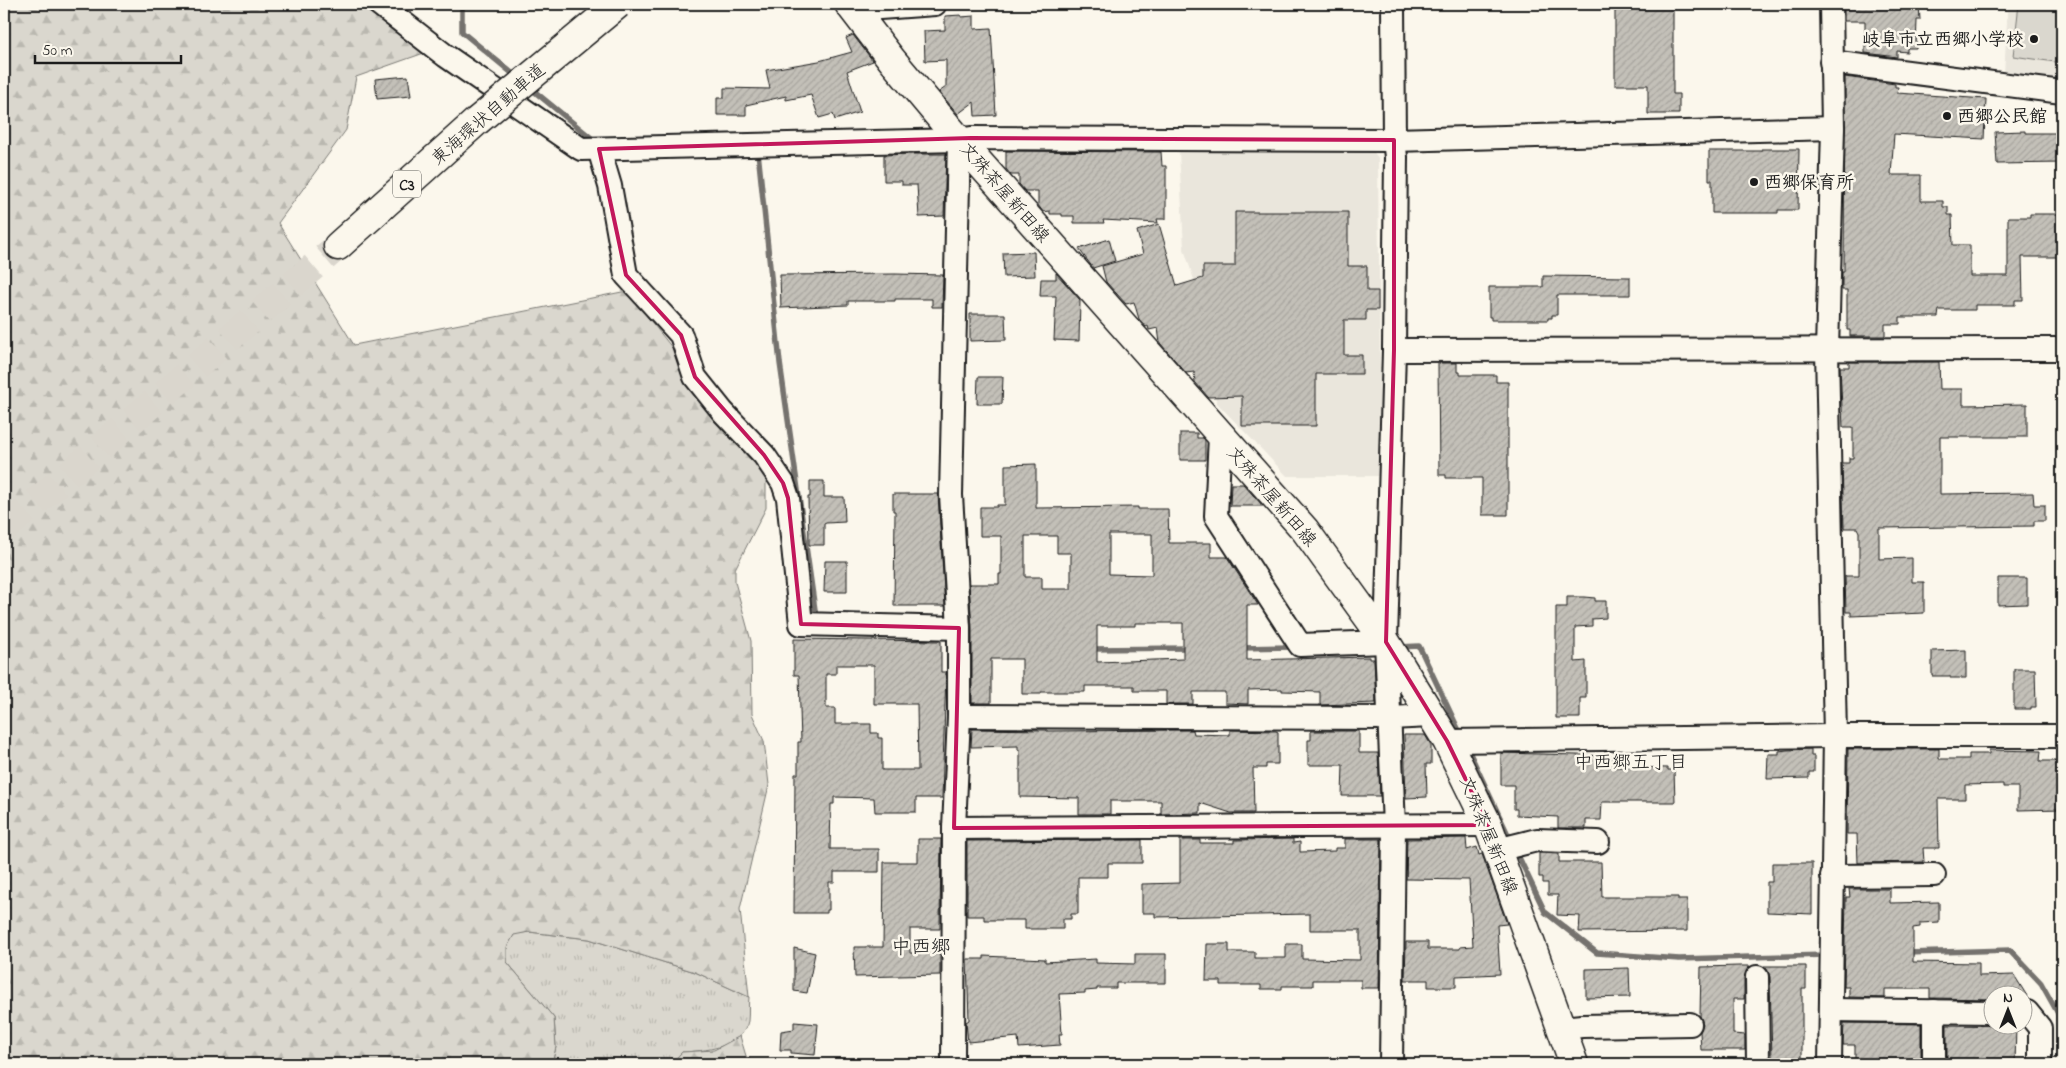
<svg xmlns="http://www.w3.org/2000/svg" width="2066" height="1068" font-family="'Indie Flower','Klee One',sans-serif">
  <style>
    .built { fill: #eae6dc }
    .grass { fill: url(#grass-tufts); stroke: #7b7a75 }
    .forest { fill: url(#forest-firs); stroke: #7b7a75 }
    .green { fill: #dad7ce; stroke: #7b7a75 }
    .lines { fill: none; stroke-linecap: round; stroke-linejoin: round }
    .stream { stroke: #74726e; stroke-width: 5.5 }
    .building { fill: url(#building-hatch); stroke: #1c1c1c; fill-rule: evenodd }
    .highway-tunnel { stroke: #dad6cd; stroke-width: 28; stroke-dasharray: 28 14; stroke-linecap: butt }
    .minor-casing { stroke: #1c1c1c; stroke-width: 26 }
    .major-casing { stroke: #1c1c1c; stroke-width: 31 }
    .highway-casing { stroke: #1c1c1c; stroke-width: 31 }
    .minor { stroke: #fbf7ec; stroke-width: 22 }
    .major { stroke: #fbf7ec; stroke-width: 28 }
    .highway { stroke: #fbf7ec; stroke-width: 28 }
    .highway-bridge-casing { stroke: #1c1c1c; stroke-width: 31; stroke-linecap: butt }
    .highway-bridge { stroke: #fbf7ec; stroke-width: 28 }
    .marked { fill: none; stroke: #c2185b; stroke-width: 4; stroke-linejoin: round }
    .poi-dot { fill: #1c1c1c; stroke: #fbf7ec; stroke-width: 2 }
    .labels { text-anchor: middle; stroke-width: 5; stroke-linejoin: round; paint-order: stroke }
    .shield { fill: #fbf7ec; stroke: #5f5e5a; stroke-width: 1 }
    .shield-label { font-size: 16px; font-weight: bold; fill: #1c1c1c }
    .poi-label { font-size: 18px; font-weight: bold; fill: #1c1c1c; stroke: #fbf7ec; text-anchor: start }
    .street-label { font-size: 18px; fill: #1c1c1c; stroke: #fbf7ec }
    .neighbourhood-label { font-size: 19px; fill: #1c1c1c; stroke: #fbf7ec }
    .quarter-label { font-size: 20px; fill: #1c1c1c; stroke: #fbf7ec }
  </style>
  <defs>
    <pattern id="grass-tufts" width="24" height="20" patternUnits="userSpaceOnUse" patternTransform="scale(1.25)"><rect width="24" height="20" fill="#dad7ce"/><path d="M3 7l-1-3M5 7V3M7 7l1-3M15 17l-1-3M17 17v-4M19 17l1-3" fill="none" stroke="#bab8b0"/></pattern>
    <pattern id="forest-firs" width="22" height="20" patternUnits="userSpaceOnUse" patternTransform="scale(1.25)"><rect width="22" height="20" fill="#dad7ce"/><path d="M5 1l3.5 6h-7zM16 11l3.5 6h-7z" fill="#bab8b0"/></pattern>
    <pattern id="building-hatch" width="6" height="6" patternUnits="userSpaceOnUse" patternTransform="scale(1.25)"><rect width="6" height="6" fill="#c3c0b8"/><path d="M-1 1l2-2M0 6l6-6M5 7l2-2" fill="none" stroke="#a7a49e"/></pattern>
  </defs>
  <rect width="100%" height="100%" fill="#fbf7ec"/>
  <filter id="ink" filterUnits="userSpaceOnUse"><feTurbulence type="fractalNoise" baseFrequency=".02" numOctaves="2"/><feDisplacementMap in="SourceGraphic" scale="10" xChannelSelector="R" yChannelSelector="G"/><feConvolveMatrix kernelMatrix="1 2 1 2 8 2 1 2 1" color-interpolation-filters="sRGB"/></filter>
  <g filter="url(#ink)">
    <g class="built">
      <polygon points="2008,4 2062,4 2062,82 2004,74"/>
      <polygon points="1372,149 1378,158 1381,476 1287,476 1216,402 1210,329 1184,249 1179,151"/>
    </g>
    <path class="grass" d="M529,932L589,939L695,972L749,997C748,1005 749,1013 748,1021C743,1048 703,1051 682,1052L671,1064H552L556,1047L554,1018L507,962V947L514,934Z"/>
    <g class="forest">
      <polygon points="4,4 363,4 424,53 356,77 346,130 278,223 354,345 627,291 746,441 766,473 766,508 735,569 735,582 751,641 752,714 764,741 769,785 740,909 749,997 695,972 589,939 529,932 514,935 507,947 507,962 554,1018 556,1047 552,1064 4,1064"/>
      <polygon points="740,1036 746,1056 755,1064 671,1064 682,1052 714,1050"/>
    </g>
    <polygon class="green" points="2019,4 2062,4 2062,63 2013,56"/>
    <g class="lines">
      <g class="stream">
        <polyline points="462,4 462,32 518,78"/>
        <polyline points="529,87 595,141"/>
        <polyline points="754,152 758,152 780,363 816,617 820,617"/>
        <polyline points="1399,647 1419,646 1461,735"/>
        <polyline points="1241,648 1294,647"/>
        <polyline points="1091,649 1189,648"/>
        <polyline points="1466,745 1511,841"/>
        <polyline points="1515,849 1545,912 1597,953 1679,959 1827,955"/>
        <polyline points="1906,953 2010,950 2041,983 2060,1017 2059,1064"/>
      </g>
    </g>
    <g class="building">
      <polygon points="1615,4 1673,4 1673,94 1679,94 1679,114 1648,114 1648,85 1615,85"/>
      <polygon points="1844,4 1919,4 1920,20 1917,20 1916,48 1907,48 1907,52 1897,51 1897,57 1865,53 1865,21 1844,21"/>
      <polygon points="961,15 961,17 974,16 974,29 991,28 996,115 975,116 974,102 958,114 939,92 946,87 946,60 925,61 924,31 945,30 945,16"/>
      <polygon points="853,35 873,61 847,71 860,112 835,120 833,114 819,118 811,95 786,100 786,96 746,105 746,115 717,115 717,98 724,98 724,88 770,89 766,70 819,61 852,52 846,38"/>
      <polygon points="408,76 411,96 377,99 375,79"/>
      <polygon points="1845,77 1895,84 1895,87 1898,87 1897,93 1986,99 1984,139 1894,134 1891,175 1921,175 1921,201 1943,201 1943,207 1948,207 1948,215 1952,215 1953,245 1970,245 1970,276 2008,276 2008,217 2030,217 2030,214 2062,214 2062,257 2022,257 2023,300 2015,300 2015,305 1975,305 1975,310 1939,310 1938,317 1900,317 1900,324 1885,324 1885,336 1850,336 1850,330 1847,330 1847,290 1842,290 1842,272 1844,272"/>
      <polygon points="2025,131 2025,133 2062,133 2062,163 1997,164 1995,132"/>
      <polygon points="1761,149 1799,149 1798,210 1778,210 1778,213 1712,213 1712,180 1709,180 1709,151 1761,151"/>
      <polygon points="1006,151 1161,152 1162,166 1166,166 1166,219 1157,219 1158,223 1103,220 1104,223 1074,223 1074,216 1062,216 1062,214 1050,214 1050,211 1043,212 1038,205 1038,191 1025,191 1019,184 1019,175 1011,175 1006,169"/>
      <polygon points="910,154 946,154 944,216 919,217 917,185 902,185 902,181 884,181 884,155"/>
      <polygon points="1235,212 1348,212 1348,266 1367,266 1367,291 1378,291 1378,310 1366,310 1366,320 1344,320 1344,355 1362,355 1362,374 1316,374 1316,426 1242,426 1242,396 1208,397 1195,382 1194,372 1186,373 1160,343 1158,328 1149,330 1148,326 1146,327 1139,319 1134,302 1126,304 1106,282 1102,266 1143,254 1137,231 1159,224 1177,286 1203,278 1203,266 1235,266"/>
      <polygon points="1109,239 1115,261 1093,268 1079,249"/>
      <polygon points="1034,252 1035,276 1004,277 1003,253"/>
      <polygon points="1056,273 1080,300 1079,341 1054,340 1056,296 1040,296 1041,279 1056,279"/>
      <polygon points="895,274 943,275 942,307 932,307 932,299 895,299 895,301 848,301 848,305 781,308 780,275"/>
      <polygon points="1543,276 1630,277 1630,295 1557,295 1557,315 1552,315 1552,318 1548,318 1548,320 1491,320 1491,317 1489,317 1489,287 1543,287"/>
      <polygon points="970,314 1005,314 1006,340 970,341"/>
      <polygon points="1849,362 1939,362 1940,389 1963,389 1963,405 2027,404 2027,437 1940,437 1940,494 2033,493 2034,505 2045,505 2045,521 2034,521 2034,526 1879,528 1879,559 1912,558 1912,582 1924,582 1924,613 1851,616 1851,612 1846,612 1845,576 1859,576 1859,532 1857,528 1844,528 1842,463 1849,463 1849,458 1853,458 1853,427 1843,427 1840,367 1849,367"/>
      <polygon points="1438,363 1457,363 1457,372 1460,372 1460,375 1496,375 1496,382 1508,382 1508,515 1482,515 1482,478 1446,478 1446,475 1439,475"/>
      <polygon points="978,377 1003,377 1002,404 977,404"/>
      <polygon points="1180,433 1197,433 1197,438 1203,438 1205,440 1205,460 1180,460"/>
      <path d="M1036,464V508L1138,507V509H1168L1169,543H1211V557H1227L1258,605H1247V660L1369,657V659H1374L1376,703L1320,705V692L1282,691V689L1248,690V704L1225,703V692H1193V704H1166V691H1134V686H1085V692H1041V694H1022V659H991V703H972V628L969,584H999V574H1001V536H980V507H997V505H1005V465ZM1109,534H1152V575L1109,574ZM1025,536H1057V553H1071V589H1042V577H1025ZM1135,623H1183V659L1097,662V626H1135Z"/>
      <polygon points="810,481 824,481 824,497 844,497 845,522 826,523 824,524 824,545 809,545 808,497 810,497"/>
      <polygon points="1231,484 1243,484 1263,506 1230,506"/>
      <polygon points="893,494 938,494 945,606 894,606 895,511 893,511"/>
      <polygon points="825,561 847,561 847,592 824,592"/>
      <polygon points="1998,578 2027,578 2027,604 1998,605"/>
      <polygon points="1567,597 1584,597 1595,598 1595,601 1606,601 1606,618 1592,619 1592,626 1575,627 1575,662 1586,661 1586,698 1580,698 1580,718 1556,718 1556,607 1567,607"/>
      <path d="M794,639L941,641V672H946L942,798H916V812H875L874,798L834,797V804H831L830,849H879V872H834V882H829V910H827V913H794L795,774H798V742H801L799,675H794ZM836,665H874V704H917L918,770H882V738H878V733H871V724H835V708H826V674H836Z"/>
      <polygon points="1966,650 1966,678 1950,678 1950,676 1932,676 1932,651"/>
      <polygon points="2014,669 2035,669 2036,707 2031,707 2031,709 2014,709"/>
      <polygon points="972,729 1047,730 1047,731 1193,730 1194,734 1230,735 1230,730 1276,731 1278,732 1278,764 1266,764 1266,768 1253,768 1254,813 1231,813 1200,803 1200,813 1161,814 1161,801 1110,801 1110,814 1079,814 1079,798 1020,797 1020,750 1018,750 1018,746 971,747"/>
      <polygon points="1311,731 1359,731 1359,753 1378,753 1380,796 1342,796 1343,765 1308,765 1308,740 1311,740"/>
      <polygon points="1404,735 1425,735 1431,745 1431,764 1426,764 1427,797 1406,798"/>
      <polygon points="1811,749 1811,756 1814,756 1814,772 1809,772 1809,778 1767,779 1768,754 1779,754 1779,751 1787,750"/>
      <polygon points="1848,749 1939,749 1939,759 1969,759 1969,754 1989,754 1989,750 2041,751 2040,761 2062,761 2062,809 2018,810 2018,787 2003,787 2003,784 1965,785 1965,799 1938,799 1939,848 1923,848 1924,862 1858,863 1857,834 1847,834"/>
      <polygon points="1501,753 1615,756 1615,767 1668,768 1668,770 1674,770 1675,802 1602,802 1601,820 1586,820 1586,828 1558,828 1558,817 1517,815 1517,809 1514,809 1514,785 1501,785"/>
      <polygon points="1466,838 1467,850 1477,847 1479,855 1482,854 1507,924 1497,925 1500,974 1456,976 1456,987 1428,987 1428,980 1405,980 1406,942 1428,942 1428,949 1460,949 1460,947 1473,946 1469,880 1406,879 1407,839"/>
      <polygon points="918,839 941,839 940,929 910,929 910,953 940,954 940,975 855,977 854,947 883,947 884,862 918,862"/>
      <polygon points="1293,839 1293,843 1300,842 1300,852 1335,851 1335,848 1345,848 1345,839 1381,839 1379,988 1361,988 1361,980 1313,980 1313,986 1282,986 1282,989 1261,989 1261,985 1221,985 1221,981 1206,981 1207,944 1229,944 1229,952 1255,952 1255,958 1286,958 1286,944 1302,944 1302,959 1360,960 1360,930 1310,930 1310,914 1155,917 1155,913 1142,913 1142,884 1180,883 1180,840 1200,840 1200,843 1234,843 1234,840"/>
      <polygon points="1142,840 1142,863 1108,863 1108,877 1078,877 1078,914 1071,914 1071,919 1063,919 1063,929 1025,929 1025,920 984,920 984,916 967,916 967,841"/>
      <polygon points="1539,853 1559,854 1559,862 1601,862 1602,897 1678,897 1678,900 1687,900 1687,931 1579,932 1580,916 1557,915 1558,895 1548,895 1548,883 1543,883 1543,877 1539,877"/>
      <polygon points="1772,863 1812,863 1812,914 1767,912 1767,882 1772,882"/>
      <polygon points="1849,889 1890,889 1890,903 1939,902 1939,922 1920,923 1920,927 1913,928 1913,962 1979,963 1979,976 2014,975 2027,996 1994,996 1994,999 1930,998 1930,989 1885,989 1885,998 1849,997 1849,987 1844,987 1846,897 1850,897"/>
      <polygon points="794,948 815,953 807,993 794,991"/>
      <polygon points="1135,954 1166,954 1166,983 1116,983 1116,988 1097,988 1097,990 1085,991 1085,993 1059,994 1062,1034 1059,1034 1060,1045 1019,1048 1018,1037 968,1042 966,1022 969,1020 967,959 984,959 984,956 1045,959 1045,962 1096,959 1096,963 1135,964"/>
      <polygon points="1739,966 1750,966 1744,977 1744,999 1733,999 1733,1034 1745,1035 1745,1050 1701,1050 1700,1032 1703,1024 1700,1016 1701,967"/>
      <polygon points="1764,966 1806,966 1806,989 1802,989 1802,1061 1772,1061 1770,977 1768,971"/>
      <polygon points="1629,968 1630,997 1586,998 1586,969"/>
      <polygon points="794,1022 818,1024 815,1055 791,1053 791,1050 780,1050 781,1031 794,1029"/>
      <polygon points="1844,1023 1921,1024 1921,1064 1855,1064 1855,1045 1843,1045"/>
      <polygon points="1947,1025 2016,1026 2015,1064 1947,1064"/>
    </g>
    <g class="lines">
      <polyline class="highway-tunnel" points="4,529 338,246"/>
      <g class="minor-casing">
        <g id="minor">
          <polyline points="379,4 446,56 581,149 959,140 971,138 1394,140 1833,128"/>
          <polyline points="852,10 935,4"/>
          <polyline points="1831,62 2062,92"/>
          <polyline points="599,149 610,186 626,275 681,335 695,377 723,412 764,455 783,483 788,498 801,624 959,628"/>
          <polyline points="1394,350 2062,349"/>
          <polyline points="1220,436 1216,516 1300,645 1386,642"/>
          <polyline points="959,716 1390,718 1431,716"/>
          <polyline points="1447,741 1835,736 2062,736"/>
          <polyline points="954,828 1488,825"/>
          <polyline points="1497,850 1537,840 1598,842"/>
          <polyline points="1832,876 1934,875"/>
          <polyline points="1757,977 1758,1064"/>
          <polyline points="1831,1010 1994,1012"/>
          <polyline points="1934,1011 1934,1064"/>
          <polyline points="2024,1012 2027,1012 2040,1028 2040,1064"/>
          <polyline points="1561,1028 1582,1026 1690,1024"/>
          <polyline points="953,1064 954,828 959,716 959,628 951,495 959,140"/>
          <polyline points="1391,1064 1394,826 1386,642 1394,350 1396,157 1394,140 1393,4"/>
          <polyline points="1830,1064 1835,736 1827,350 1833,128 1831,4"/>
        </g>
      </g>
      <g class="major-casing">
        <polyline id="major" points="849,4 892,60 959,140 1305,530 1386,642 1447,741 1488,825 1574,1064"/>
      </g>
      <g class="highway-casing">
        <polyline id="highway" points="338,246 477,121"/>
      </g>
      <use href="#minor" class="minor"/>
      <use href="#major" class="major"/>
      <use href="#highway" class="highway"/>
      <g class="highway-bridge-casing">
        <polyline id="highway-bridge" points="477,121 618,4"/>
      </g>
      <use href="#highway-bridge" class="highway-bridge"/>
    </g>
  </g>
  <path class="marked" d="M971,138L1394,140V350L1386,642L1447,741L1488,825L954,828L959,628L801,624L788,498L783,483L764,455L695,377L681,335L626,275L599,149Z"/>
  <g class="poi-dot">
    <circle cx="2034" cy="39" r="5"/>
    <circle cx="1947" cy="116" r="5"/>
    <circle cx="1754" cy="182" r="5"/>
  </g>
  <g class="labels">
    <rect class="shield" x="393" y="170.5" width="28" height="27" rx="4"/>
    <g class="shield-label">
      <text x="407" y="190">C3</text>
    </g>
    <g class="poi-label">
      <text x="2024" y="45" text-anchor="end">岐阜市立西郷小学校</text>
      <text x="1957" y="122">西郷公民館</text>
      <text x="1764" y="188">西郷保育所</text>
    </g>
    <g class="street-label">
      <text transform="translate(488 114) rotate(-41)" y="6">東海環状自動車道</text>
      <text transform="translate(1005 192) rotate(49)" y="6">文殊茶屋新田線</text>
      <text transform="translate(1272 496) rotate(49)" y="6">文殊茶屋新田線</text>
      <text transform="translate(1489 835) rotate(68)" y="6">文殊茶屋新田線</text>
    </g>
    <g class="neighbourhood-label">
      <text x="1631" y="768">中西郷五丁目</text>
    </g>
    <g class="quarter-label">
      <text x="921" y="953">中西郷</text>
    </g>
  </g>
  <rect width="2066" height="1068" fill="none" stroke="#fbf7ec" stroke-width="20"/>
  <rect x="10" y="10" width="2046" height="1048" fill="none" stroke="#1c1c1c" stroke-width="2" filter="url(#ink)"/>
  <g transform="translate(2008 1010)"><circle r="24" fill="#fbf7ec" stroke="#a29f99"/>
  <path d="M0-4L9 19L0 12L-9 19Z" fill="#1c1c1c"/>
  <text y="-8" font-size="14" font-weight="bold" text-anchor="middle" fill="#1c1c1c">N</text>
  </g>
  <path d="M35 55v8h146v-8" fill="none" stroke="#1c1c1c" stroke-width="2.5"/>
  <text x="42" y="55" font-size="15" fill="#1c1c1c" stroke="#fbf7ec" stroke-width="4" paint-order="stroke">50 m</text>
</svg>
